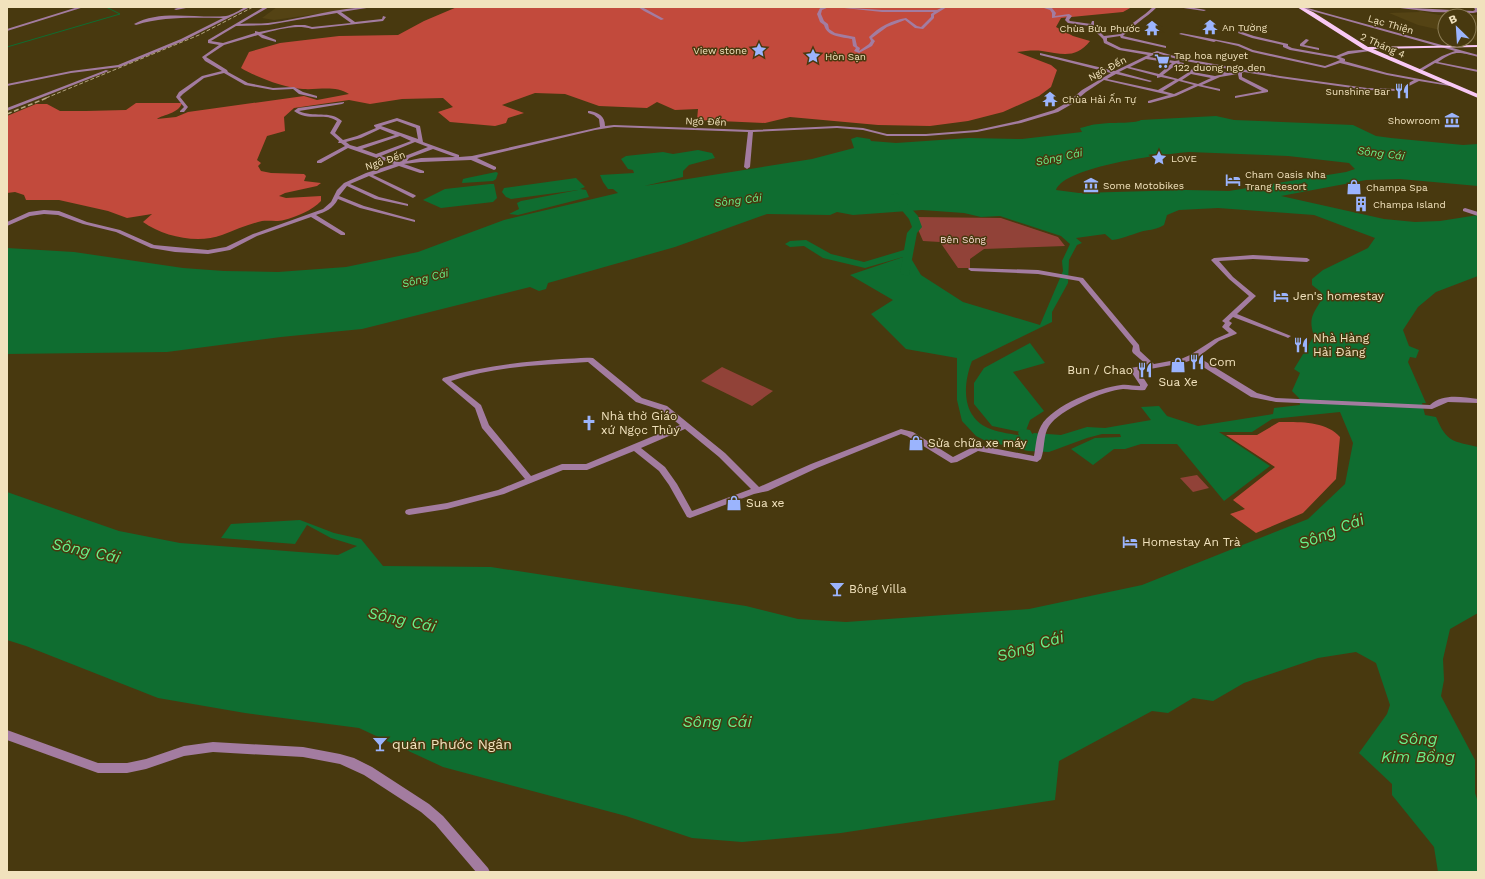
<svg xmlns="http://www.w3.org/2000/svg" width="1485" height="879" font-family="'Work Sans',sans-serif">
  <style>
    .built { fill: #544314 }
    .green { fill: #914238 }
    .forest { fill: #c24a3c }
    .water { fill: #0f6d30; fill-rule: evenodd }
    .lines { fill: none; stroke-linecap: round; stroke-linejoin: round }
    .stream { stroke: #0f6d30; stroke-width: 1 }
    .river { fill: #0f6d30; fill-rule: evenodd }
    .minor { fill: #a37ca0; fill-rule: evenodd }
    .major { fill: #f8c8f4; fill-rule: evenodd }
    .rail-far1 { stroke: #b5a67f; stroke-width: 1; stroke-dasharray: 4 2; stroke-linecap: butt }
    .rail { stroke: #b5a67f; stroke-width: 1.5; stroke-dasharray: 5 2.5; stroke-linecap: butt }
    .labels { text-anchor: middle; stroke-width: 3; stroke-linejoin: round; paint-order: stroke }
    .far-street-label { font-size: 10px; fill: #f1e2bd; stroke: #48390f }
    .far-poi-label { font-size: 10px; fill: #f1e2bd; stroke: #48390f; text-anchor: start }
    .far-park-label { font-size: 10px; fill: #fcdcd6; stroke: #48390f }
    .far-water-label { font-size: 11px; font-style: italic; fill: #67f18a; stroke: #48390f }
    .poi-label { font-size: 12px; fill: #f1e2bd; stroke: #48390f; text-anchor: start }
    .near-poi-label { font-size: 14px; fill: #f1e2bd; stroke: #48390f; text-anchor: start }
    .near-water-label { font-size: 16px; font-style: italic; fill: #67f18a; stroke: #48390f }
  </style>
  <rect width="100%" height="100%" fill="#48390f"/>
  <g class="built">
    <polygon points="277,7 366,7 274,20 262,18"/>
    <polygon points="1420,11 1439,15 1478,15 1478,41 1469,38 1469,16 1445,16 1445,31 1418,25 1389,13 1419,12"/>
  </g>
  <g class="green">
    <polygon points="916,217 1001,218 1058,237 1065,246 984,249 970,259 970,268 958,268 940,242 923,241 917,227"/>
    <polygon points="722,367 773,391 752,406 701,381"/>
    <polygon points="1197,475 1209,488 1193,492 1180,478"/>
  </g>
  <g class="forest">
    <path d="M457,7H1132L1123,12L1061,18L1056,27L1073,36L1090,41C1076,59 1062,54 1042,51C1034,50 1025,51 1017,52L1051,65L1057,70L1051,87L1039,96L1003,112L968,121L930,126L878,125L790,117L765,123L697,120L698,109L675,110L657,102L647,108L599,106L565,94L535,93L502,105L524,113L508,118L506,123L495,126L450,122L438,112L453,107L443,98L402,99L370,104L349,100L294,108L284,117L285,131L267,136L257,160L261,163L258,166L261,171L271,173L304,174L306,176L304,181L321,183L317,186L285,193L279,196L286,198L321,196V201C313,210 296,217 284,220C277,222 269,220 262,221C249,224 235,230 222,235C198,244 164,237 143,222L152,214L127,218L108,211L59,200H26L24,195L15,192L7,193V116L36,104H47L60,111H86L126,110L136,103H182C178,114 164,114 157,119L176,117L188,112L304,96L317,100L349,94C335,85 319,90 303,89C285,88 256,77 241,68L249,52L280,43L339,36L398,35L424,21Z"/>
    <path d="M1279,422C1300,422 1326,421 1340,437L1336,479L1303,513L1256,533L1230,514L1245,509L1233,500L1275,467L1226,435H1257Z"/>
  </g>
  <g class="water">
    <path d="M1216,116L1234,120L1353,125L1376,136L1391,138L1463,145L1478,144V186L1400,179L1366,180L1281,196L1384,219L1415,222L1440,221L1478,215V276L1436,292L1418,307L1403,330L1409,346L1419,350L1416,358L1410,357L1408,362L1426,403H1422L1425,415L1436,417C1447,443 1453,441 1478,447V613L1450,629L1443,659L1444,680L1441,696L1475,760V793L1478,802V872H1438L1434,847L1392,795V784L1359,753L1387,714L1390,705L1376,663L1356,652L1318,658L1244,683L1213,701L1193,698L1168,713L1152,711L1059,761L1055,800L841,833L742,842L692,838L626,816L443,767L359,728L245,713L158,698L26,646L7,640V492L119,531L180,543L338,555L357,546L331,538L307,525L295,544L221,538L231,524L300,520L334,533L361,539L383,566L491,567L746,606L798,619L846,622L1029,609L1142,585L1308,519L1345,484L1353,443L1340,412L1272,419L1252,432H1219L1270,466L1224,501L1177,444H1141L1125,449H1114L1093,465L1071,449L1095,438L1121,437L1120,434H1102L1087,438L1049,452L1028,451L986,441L976,436L962,421L957,400V358L906,349L871,314L893,300L850,275L909,255L921,275L963,302L1040,325L1063,271L1062,261L1070,244L1061,236L1000,216L981,217L964,213L922,210L853,215L837,212L830,215L767,214L675,247L548,283L546,289L539,291L530,287L362,329L281,337L167,352L7,354V248L74,252L183,268L224,271L278,272L346,267L418,252L504,220L618,193L613,189H608L603,182L600,175L634,173L633,170L628,169L621,159L626,156L663,152L673,154L698,150L712,153L715,158L689,165L683,171V177L644,186L812,159L854,148L851,139L857,137L870,139L871,141L896,143L969,138L1022,139L1082,132L1080,128C1086,127 1092,124 1099,124C1110,122 1134,124 1141,120ZM1189,152L1288,156L1349,163L1355,169L1346,172L1229,191L1186,190L1079,193L1056,190C1065,166 1164,154 1189,152ZM1218,208L1314,215L1375,238L1368,248L1323,270L1312,279V285L1321,292L1322,299C1313,314 1308,318 1314,336L1294,369L1300,373L1292,391L1299,398L1300,405L1274,408L1273,414L1198,426L1167,416L1159,406L1141,407L1151,420L1105,428L1087,427L1061,435L1034,433L1027,437C1014,434 999,433 988,428C961,416 963,384 972,361L1052,322V312L1068,283L1069,260L1077,245L1082,243L1076,238L1105,234L1112,240C1122,239 1130,235 1140,232C1150,229 1153,231 1164,225L1167,215L1179,210Z"/>
    <polygon points="496,172 498,173 496,179 493,181 462,183 463,179 467,178"/>
    <polygon points="576,178 585,187 580,189 586,190 589,197 518,215 509,214 519,209 517,203 521,201 578,190 511,199 506,197 502,192 504,188"/>
    <polygon points="490,184 494,184 497,198 493,202 441,208 423,200 445,189"/>
    <polygon points="1030,343 1045,363 1013,372 1044,411 1030,420 1025,433 992,426 974,404 974,383 984,368"/>
  </g>
  <g class="lines">
    <polyline class="stream" points="7,47 120,14 106,7"/>
    <g class="river">
      <polygon points="895,193 898,194 918,216 922,227 917,233 909,275 905,276 900,273 903,257 865,268 823,258 804,246 790,247 785,244 790,241 806,240 831,254 864,262 904,250 907,233 912,227 909,219 890,196"/>
      <polygon points="1025,429 1030,430 1034,437 1029,447 1019,447 1017,444 1020,437 1018,433 1020,430"/>
    </g>
    <g class="minor">
      <polygon points="78,7 84,7 7,31 7,29"/>
      <polygon points="182,7 191,7 176,10 174,9"/>
      <path d="M245,7H250L183,41L120,67L71,73L7,86V84L71,71L118,65L181,39L223,18C194,18 164,16 136,25L134,24C160,9 198,19 226,16C232,15 240,10 245,7Z"/>
      <path d="M264,7H269L240,24C249,23 259,24 268,23C303,19 337,7 373,7L341,12L355,22L382,19L383,16L386,17L383,21L312,29C295,24 278,30 261,34L276,40V42L262,38L258,35L224,45L206,57L227,70L228,72L248,83L273,88L294,87L303,92L317,96V98L299,94L293,89L273,90L245,85L224,73L204,78L183,94L180,97L188,107L184,112H180V111L184,107L176,97L179,92L202,76L222,71L205,61L202,57L219,45L208,43V40ZM337,13L351,23L312,27L305,25H295L259,32L255,31V33L223,43L211,41L236,26L268,25Z"/>
      <polygon points="638,7 642,7 664,19 661,20 644,11"/>
      <path d="M824,7H829L822,10L821,14L824,21L828,24L829,29L835,33L855,37L857,46L860,48L859,51L869,44L871,41L869,37C879,27 892,20 906,18L917,26L921,27L931,17V14L934,12H882L835,7L882,10H937L943,7H947L934,15V18L923,29L915,28L905,20L887,27L872,38L875,41L872,46L859,53L854,51L856,48L853,46L852,39C842,37 827,37 824,25L820,22L817,14L820,8Z"/>
      <polygon points="1014,7 1022,7 1020,8"/>
      <path d="M1041,7L1052,8L1056,13L1055,16L1069,14L1072,16L1069,20L1070,21L1091,24L1092,21H1094V26L1104,36L1121,34C1130,23 1143,17 1153,7H1157C1146,18 1133,25 1123,36L1166,46V48L1121,38L1120,36L1107,38V41L1121,48L1152,53L1157,51L1181,58L1280,76L1367,88L1398,89L1414,80L1387,75L1340,63L1325,68L1252,52L1238,46L1216,41L1214,42L1179,34L1181,33L1239,44L1253,50L1325,66L1340,60L1336,58L1290,50L1283,47V45L1252,38L1238,33L1239,31L1254,36L1288,44V46L1292,48L1336,56L1348,51L1371,49L1370,51L1349,54L1340,57L1345,59V61H1344L1387,73L1452,85L1450,86L1419,81L1399,91L1367,90L1280,78L1244,72L1242,73V77L1268,90V92L1235,98V96L1262,91L1239,79L1238,74L1220,77L1202,85L1220,89V91L1198,86L1176,96L1150,103H1148V101L1169,95L1104,80L1086,92L1072,104L1058,112L1021,123L977,132L926,136H887L863,130L837,128L753,132L750,167L747,169L744,167L748,132L614,127L595,130L477,158L496,167V169L494,170L471,160L421,162L404,164L424,171V173H420L399,166L373,175L415,195L416,196L413,198L369,176L350,184L379,197L408,204V206L375,199L347,186L339,196L364,206L415,220V222L360,208L338,199C333,209 325,212 316,215L345,233V235H341L311,217L257,236L230,250L208,254L175,252L151,248L116,232L83,224L58,215L44,214L30,216L7,226V222L29,212L44,210L59,211L87,222L120,230L154,245L208,250L226,247L253,234L323,209L331,202L337,190L344,183L366,173L394,164L348,148L321,163H317V161L345,146L341,143H338L339,141L330,133L337,121C325,112 308,122 294,111L298,108L344,102V103L342,104L299,111C313,118 330,110 342,121L335,133L343,140L357,136L376,128L374,126V125L397,118L420,126L423,142L459,155V157L472,156L600,127L599,119L594,115L588,113V111H590C599,113 605,116 605,126L614,125L751,130L837,126L863,128L887,134H926L977,130L1018,121L1054,110L1068,102L1082,90L1111,73L1040,55V53L1115,71L1148,55L1119,50L1104,43L1103,39L1090,26L1068,23L1065,20L1067,16L1052,18V13L1050,10ZM1157,53L1180,60L1240,71L1228,73L1195,66L1189,72L1178,79L1163,75L1177,64L1183,65L1184,63L1179,62L1180,61L1178,60L1175,61L1149,57ZM1146,59L1172,63L1159,74L1130,67ZM1127,68L1157,76V78L1161,77L1175,80L1158,90L1107,79L1116,74L1150,82L1152,81L1119,72ZM1196,68L1224,74L1215,76L1193,72ZM1191,74L1211,78L1198,84L1182,80ZM1179,81L1194,85L1174,94L1163,91ZM397,121L416,128L418,139L381,126ZM380,129L395,135L357,147L350,145L346,142L361,138ZM400,136L411,141L376,154L362,149ZM415,142L428,147L405,156L402,161L399,162L381,156ZM433,149L455,157L421,158L407,161L409,158Z"/>
      <polygon points="1177,7 1188,7 1206,10 1204,11"/>
      <path d="M1298,7H1304L1478,55V57C1458,52 1456,50 1438,62L1478,70V72L1435,63L1420,72H1418V70L1442,56L1455,51Z"/>
      <polygon points="1313,7 1374,7 1372,8 1315,8"/>
      <polygon points="1392,7 1473,11 1475,10 1474,7 1478,7 1478,12 1473,13 1433,12"/>
      <polygon points="1306,39 1309,40 1304,45 1319,48 1319,50 1300,46 1300,44"/>
      <polygon points="106,70 109,71 7,111 7,108"/>
      <polygon points="1465,208 1478,212 1478,216 1463,211 1463,209"/>
      <path d="M1253,255L1307,258L1310,260L1307,262L1253,259L1219,261L1233,277L1256,296L1237,314L1291,336L1288,338L1286,337L1233,317L1229,321L1232,323L1229,327L1237,333L1236,334L1219,341L1198,357L1257,393L1276,398L1430,405C1443,393 1462,397 1478,399V403L1448,402L1432,409L1276,402L1251,397L1192,360L1183,363L1139,371L1148,385L1145,390C1137,391 1130,389 1123,389C1105,390 1059,410 1049,426C1043,435 1045,449 1041,459L1037,462L978,451L957,462L951,463L907,436L901,434L817,468L768,491L754,494L690,518L687,517L669,485L659,471L634,451L587,470H563L504,494L447,509L409,515L406,514L405,512L406,510L409,509L447,503L498,490L525,479L482,428L475,408L442,380L443,378C482,366 521,362 562,359C572,359 583,357 593,358L642,398L667,406L725,453L759,487L811,464L901,429L913,432L953,457L977,445L1034,456C1036,446 1036,435 1041,426C1053,405 1098,388 1121,385C1127,384 1134,386 1140,386V385L1130,370L1131,368L1147,365L1133,353L1132,351L1133,346L1079,281L1038,274L971,271L968,269L969,268L1038,270L1083,278L1139,345L1140,351L1154,364L1181,359L1190,355L1215,339L1229,333L1222,327L1225,323L1222,321L1249,296L1229,279L1211,260L1214,258ZM588,362L636,402L661,410L680,425L586,464H562L531,476L489,425L481,405L451,381C496,366 542,365 588,362ZM685,429L719,457L751,489L692,511L677,484L665,467L641,448Z"/>
      <polygon points="7,730 98,763 127,763 146,759 184,746 213,742 303,747 340,754 354,758 372,767 429,804 443,816 488,868 490,872 476,872 435,824 421,812 364,775 340,764 303,757 213,752 184,756 146,769 127,773 98,773 7,740"/>
    </g>
    <polygon class="major" points="1297,7 1302,7 1313,12 1368,47 1478,45 1478,47 1373,49 1478,94 1478,98 1363,49"/>
    <polyline class="rail-far1" points="46,98 199,35 253,7"/>
    <polyline class="rail" points="7,114 49,97"/>
  </g>
  <defs>
    <g id="temple-bare" transform="scale(1.2)"><path d="M0-6L5-2H3V0L6.5 2.5H4V6H1.5V3h-3V6H-4V2.5H-6.5L-3 0V-2H-5Z" fill="#9bb4fd" stroke="#48390f" stroke-width="2.5" paint-order="stroke"/></g>
    <g id="sight-bare" transform="scale(1.2)"><path d="M0-6L1.8-2.2L6-1.7L2.9 1.2L3.7 5.4L0 3.3L-3.7 5.4L-2.9 1.2L-6-1.7L-1.8-2.2Z" fill="#9bb4fd" stroke="#48390f" stroke-width="2.5" paint-order="stroke"/></g>
    <g id="supermarket-bare" transform="scale(1.2)"><path d="M-6-5.5h2.5l.6 2H6L4.5 2H-2.5L-4.4-4H-6ZM-1.5 3.2a1.3 1.3 0 1 0 .1 0ZM3 3.2a1.3 1.3 0 1 0 .1 0Z" fill="#9bb4fd" stroke="#48390f" stroke-width="2.5" paint-order="stroke"/></g>
    <g id="restaurant-bare" transform="scale(1.2)"><path d="M-5-6h1v4h1v-4h1v4h1v-4h1v5L-1.5 .5V6h-2V.5L-5-1ZM5-6V6H3V1.5H1.5Q1.5-4 5-6Z" fill="#9bb4fd" stroke="#48390f" stroke-width="2.5" paint-order="stroke"/></g>
    <g id="museum-bare" transform="scale(1.2)"><path d="M0-6L6-3V-2H-6V-3ZM-5-1h2V3h-2ZM-1-1h2V3h-2ZM3-1h2V3H3ZM-6 4H6V6H-6Z" fill="#9bb4fd" stroke="#48390f" stroke-width="2.5" paint-order="stroke"/></g>
    <g id="hotel-bare" transform="scale(1.2)"><path d="M-6-4.5h1.5V1H6V5H4.5V3h-9V5H-6ZM-4 0a1.8 1.8 0 1 1 3.6 0ZM.5 0V-2.5h3Q6-2.5 6 0Z" fill="#9bb4fd" stroke="#48390f" stroke-width="2.5" paint-order="stroke"/></g>
    <g id="shop-bare" transform="scale(1.2)"><path d="M-5-2.5h2.3a2.7 3.5 0 0 1 5.4 0H5L5.5 6h-11ZM-1.5-2.5h3a1.5 2.3 0 0 0-3 0Z" fill="#9bb4fd" stroke="#48390f" stroke-width="2.5" paint-order="stroke"/></g>
    <g id="building-bare" transform="scale(1.2)"><path d="M-4-6H4V6H1V3H-1V6H-4ZM-2.5-4.3h1.7v1.8h-1.7ZM.8-4.3h1.7v1.8H.8ZM-2.5-1h1.7V.8h-1.7ZM.8-1h1.7V.8H.8Z" fill="#9bb4fd" stroke="#48390f" stroke-width="2.5" paint-order="stroke"/></g>
    <g id="church-bare" transform="scale(1.2)"><path d="M-1.2-6h2.4v3.5h3.3v2.4h-3.3V6h-2.4V-.1h-3.3v-2.4h3.3Z" fill="#9bb4fd" stroke="#48390f" stroke-width="2.5" paint-order="stroke"/></g>
    <g id="bar-bare" transform="scale(1.2)"><path d="M-6-5H6L.8 .8V4.5H3.5V6h-7V4.5H-.8V.8Z" fill="#9bb4fd" stroke="#48390f" stroke-width="2.5" paint-order="stroke"/></g>
  </defs>
  <g fill-rule="evenodd">
    <use href="#temple-bare" x="1210" y="27"/>
    <use href="#temple-bare" x="1152" y="28"/>
    <use href="#sight-bare" x="759" y="50"/>
    <use href="#sight-bare" x="813" y="56"/>
    <use href="#supermarket-bare" x="1162" y="61"/>
    <use href="#restaurant-bare" x="1402" y="91"/>
    <use href="#temple-bare" x="1050" y="99"/>
    <use href="#museum-bare" x="1452" y="120"/>
    <use href="#sight-bare" x="1159" y="158"/>
    <use href="#hotel-bare" x="1233" y="180"/>
    <use href="#museum-bare" x="1091" y="185"/>
    <use href="#shop-bare" x="1354" y="187"/>
    <use href="#building-bare" x="1361" y="204"/>
    <use href="#hotel-bare" x="1281" y="296"/>
    <use href="#restaurant-bare" x="1301" y="345"/>
    <use href="#restaurant-bare" x="1197" y="362"/>
    <use href="#shop-bare" x="1178" y="365"/>
    <use href="#restaurant-bare" x="1145" y="370"/>
    <use href="#church-bare" x="589" y="423"/>
    <use href="#shop-bare" x="916" y="443"/>
    <use href="#shop-bare" x="734" y="503"/>
    <use href="#hotel-bare" x="1130" y="542"/>
    <use href="#bar-bare" x="837" y="589"/>
    <use href="#bar-bare" x="380" y="744"/>
  </g>
  <g class="labels">
    <g class="far-street-label">
      <text transform="translate(1391 24) rotate(16)" y="4">Lạc Thiện</text>
      <text transform="translate(1383 45) rotate(24)" y="4">2 Tháng 4</text>
      <text transform="translate(1107 68) rotate(-28)" y="4">Ngô Đến</text>
      <text transform="translate(706 121) rotate(2)" y="4">Ngô Đến</text>
      <text transform="translate(385 160) rotate(-18)" y="4">Ngô Đến</text>
    </g>
    <g class="far-poi-label">
      <text x="1222" y="31">An Tường</text>
      <text x="1140" y="32" text-anchor="end">Chùa Bửu Phước</text>
      <text x="747" y="54" text-anchor="end">View stone</text>
      <text x="1174" y="59">Tap hoa nguyet<tspan x="1174" dy="12">122 duong ngo den</tspan></text>
      <text x="825" y="60">Hòn Sạn</text>
      <text x="1390" y="95" text-anchor="end">Sunshine Bar</text>
      <text x="1062" y="103">Chùa Hải Ấn Tự</text>
      <text x="1440" y="124" text-anchor="end">Showroom</text>
      <text x="1171" y="162">LOVE</text>
      <text x="1245" y="178">Cham Oasis Nha<tspan x="1245" dy="12">Trang Resort</tspan></text>
      <text x="1103" y="189">Some Motobikes</text>
      <text x="1366" y="191">Champa Spa</text>
      <text x="1373" y="208">Champa Island</text>
    </g>
    <g class="far-park-label">
      <text x="963" y="243">Bên Sông</text>
    </g>
    <g class="far-water-label">
      <text transform="translate(1381 153) rotate(7)" y="4">Sông Cái</text>
      <text transform="translate(1059 157) rotate(-12)" y="4">Sông Cái</text>
      <text transform="translate(738 200) rotate(-7)" y="4">Sông Cái</text>
      <text transform="translate(425 278) rotate(-14)" y="4">Sông Cái</text>
    </g>
    <g class="poi-label">
      <text x="1293" y="300">Jen's homestay</text>
      <text x="1313" y="342">Nhà Hàng<tspan x="1313" dy="14">Hải Đăng</tspan></text>
      <text x="1209" y="366">Com</text>
      <text x="1133" y="374" text-anchor="end">Bun / Chao</text>
      <text x="1178" y="386" text-anchor="middle">Sua Xe</text>
      <text x="601" y="420">Nhà thờ Giáo<tspan x="601" dy="14">xứ Ngọc Thủy</tspan></text>
      <text x="928" y="447">Sửa chữa xe máy</text>
      <text x="746" y="507">Sua xe</text>
      <text x="1142" y="546">Homestay An Trà</text>
      <text x="849" y="593">Bông Villa</text>
    </g>
    <g class="near-poi-label">
      <text x="392" y="749">quán Phước Ngân</text>
    </g>
    <g class="near-water-label">
      <text transform="translate(1331 531) rotate(-22)" y="6">Sông Cái</text>
      <text transform="translate(86 550) rotate(12)" y="6">Sông Cái</text>
      <text transform="translate(402 619) rotate(12)" y="6">Sông Cái</text>
      <text transform="translate(1030 646) rotate(-17)" y="6">Sông Cái</text>
      <text x="717" y="727">Sông Cái</text>
      <text x="1418" y="744">Sông<tspan x="1418" dy="18">Kim Bồng</tspan></text>
    </g>
  </g>
  <rect width="1485" height="879" fill="none" stroke="#f1e2bd" stroke-width="16"/>
  <g transform="translate(1457 28) rotate(335)"><circle r="19" fill="#48390f" stroke="#8c7d55"/>
  <path d="M0-3L7 15L0 10L-7 15Z" fill="#9bb4fd"/>
  <text y="-6" font-size="11" font-weight="bold" text-anchor="middle" fill="#f1e2bd">B</text>
  </g>
</svg>
